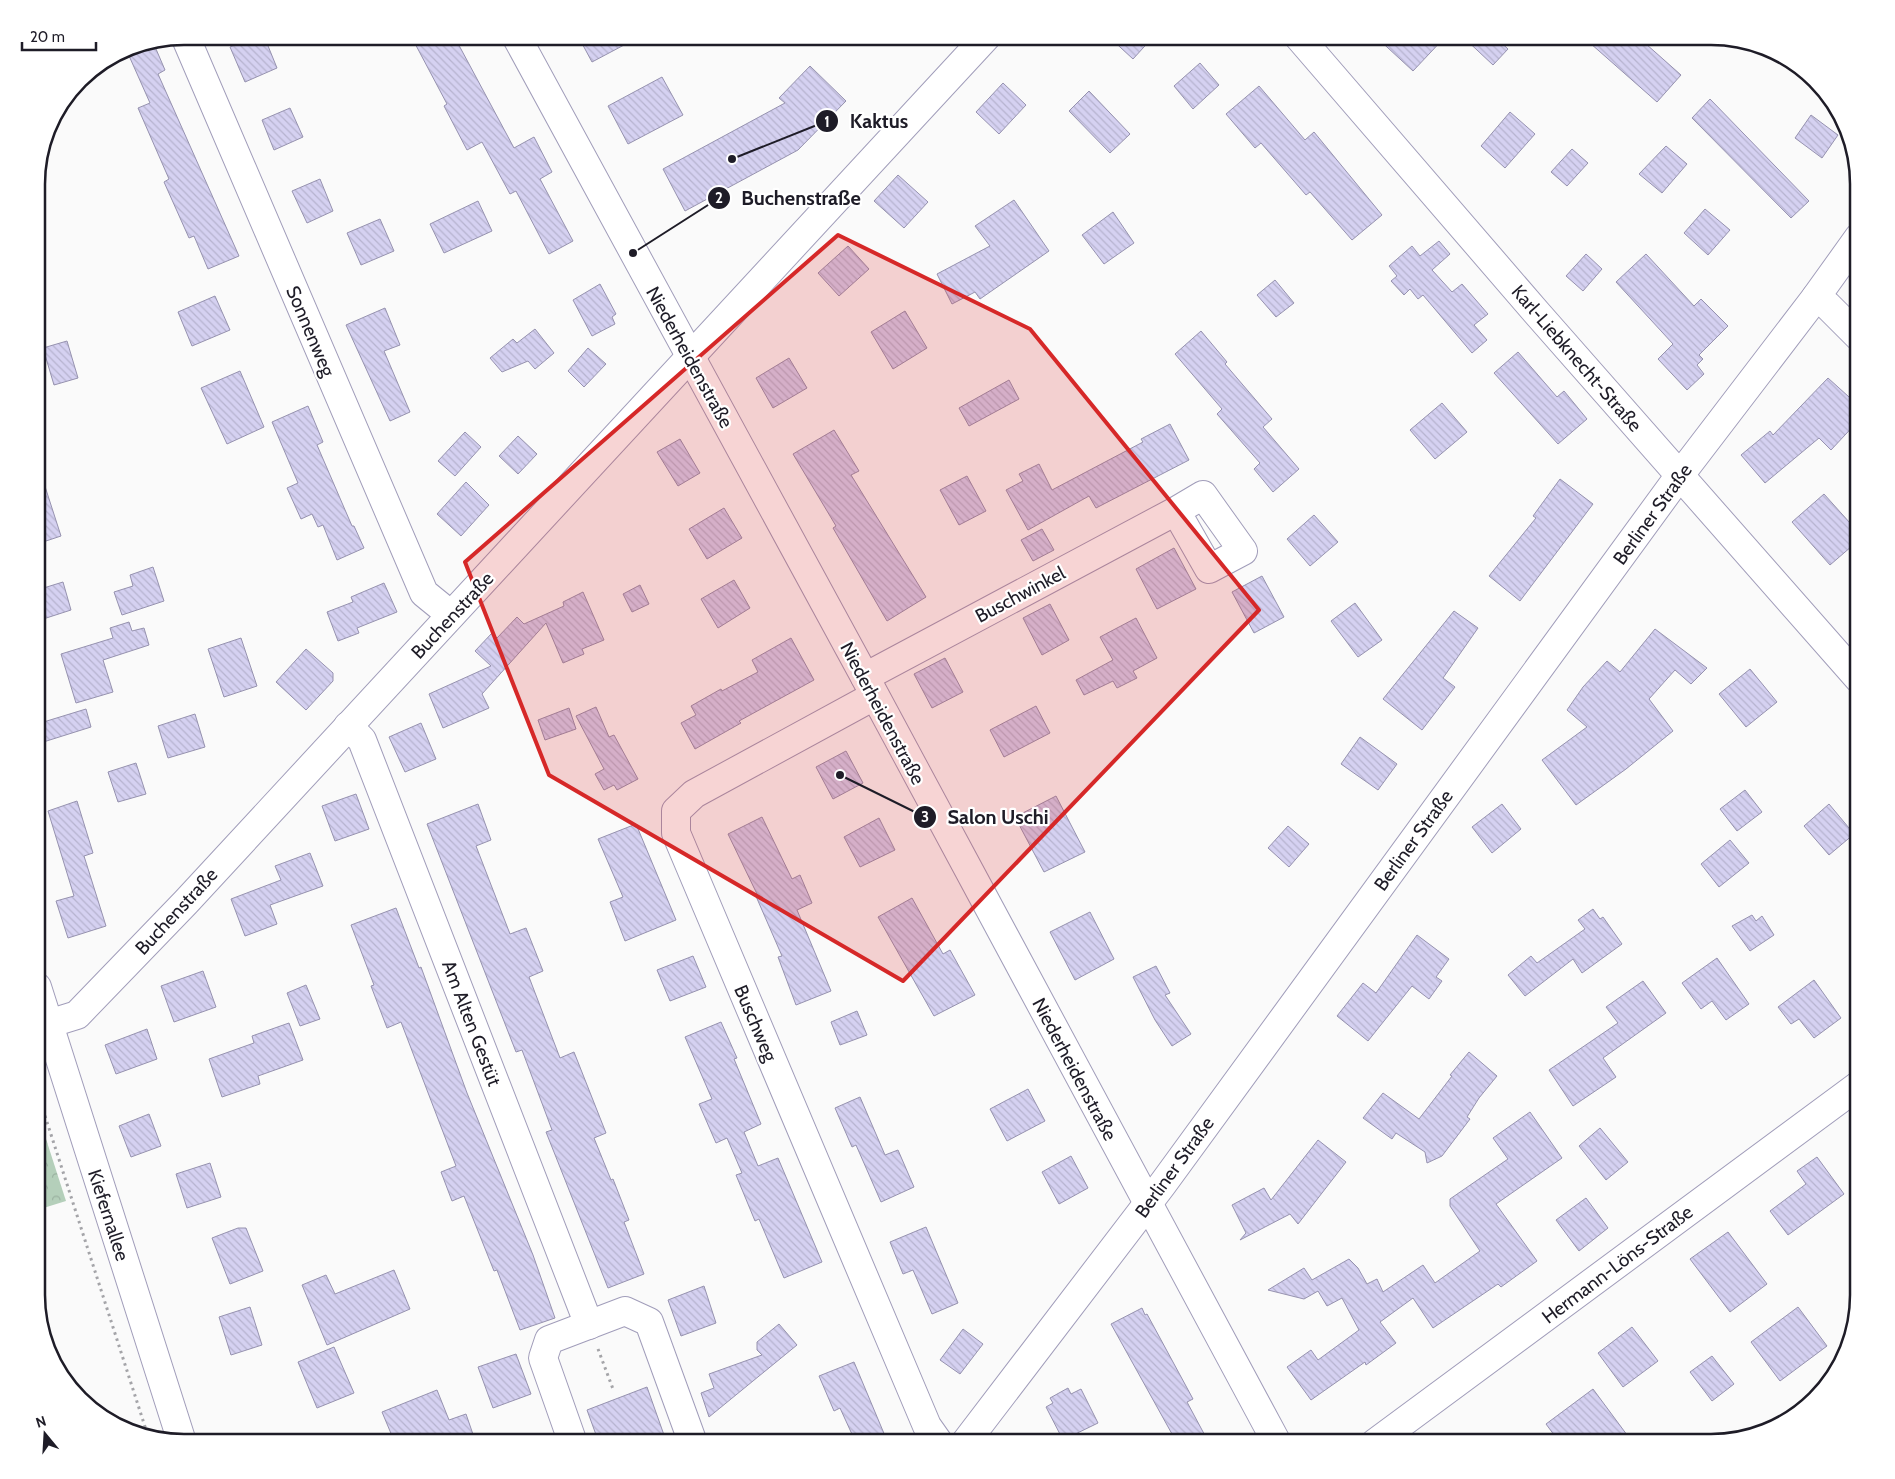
<svg xmlns="http://www.w3.org/2000/svg" width="1895" height="1479" font-family="Cabin,sans-serif">
  <style>
    .forest { fill: url(#forest-crowns) }
    .building { fill: url(#building-back-hatch); stroke: #9692af }
    .lines { fill: none; stroke-linecap: round; stroke-linejoin: round }
    .minor-casing { stroke: #a19dba; stroke-width: 30 }
    .path { stroke: #a4a4a8; stroke-width: 3; stroke-dasharray: 2.5 4; stroke-linecap: butt }
    .minor { stroke: #fff; stroke-width: 28 }
    .marked { fill: #d62828; fill-opacity: 0.2; stroke: #d62828; stroke-width: 4; stroke-linejoin: round }
    .labels { text-anchor: middle; stroke-width: 4.5; stroke-linejoin: round; paint-order: stroke }
    .street-label { font-size: 19px; fill: #1e1c27; stroke: #fff }
    .rim { fill: none; stroke: #1e1c27; stroke-width: 2.5 }
    .leader { fill: none; stroke: #1e1c27; stroke-width: 2 }
    .callout-dot { fill: #1e1c27; stroke: #fff; stroke-width: 2 }
    .mark-label { font-size: 15px; text-anchor: middle; font-weight: bold; fill: #fff }
    .callout-label { font-size: 20px; text-anchor: middle; font-weight: bold; fill: #1e1c27; stroke: #fff; stroke-width: 4.5; stroke-linejoin: round; paint-order: stroke }
  </style>
  <defs>
    <pattern id="forest-crowns" width="20" height="18" patternUnits="userSpaceOnUse" patternTransform="scale(1.25)"><rect width="20" height="18" fill="#b4cfba"/><path d="M2 6a3 3 0 1 1 6 0M12 15a3 3 0 1 1 6 0" fill="none" stroke="#9ab1a0"/></pattern>
    <pattern id="building-back-hatch" width="6" height="6" patternUnits="userSpaceOnUse" patternTransform="scale(1.25)"><rect width="6" height="6" fill="#d5d1f1"/><path d="M-1 5l2 2M0 0l6 6M5-1l2 2" fill="none" stroke="#b6b3cf"/></pattern>
  </defs>
  <rect width="100%" height="100%" fill="#fafafa"/>
  <polygon class="forest" points="37,1111 66,1201 37,1210"/>
  <g class="building">
    <polygon points="256,36 264,36 277,68 245,82 230,47"/>
    <polygon points="411,36 454,36 514,148 534,137 552,172 540,179 573,241 549,254 516,191 510,194 482,142 467,150 444,106 447,104"/>
    <polygon points="578,36 641,36 592,62"/>
    <polygon points="1108,36 1154,36 1133,59"/>
    <polygon points="1375,36 1446,36 1413,71"/>
    <polygon points="1462,36 1494,36 1508,49 1493,65"/>
    <polygon points="1582,36 1637,36 1681,75 1657,102"/>
    <polygon points="153,42 165,70 158,74 239,256 208,269 194,236 189,238 164,182 169,179 138,108 150,103 126,49"/>
    <polygon points="1200,63 1219,85 1193,109 1174,86"/>
    <polygon points="810,66 846,101 798,150 685,211 663,169 785,103 779,98"/>
    <polygon points="662,77 683,115 628,144 608,106"/>
    <polygon points="1003,83 1026,105 999,134 976,112"/>
    <polygon points="1259,86 1305,140 1314,132 1382,215 1352,240 1310,192 1306,195 1261,143 1255,148 1226,114"/>
    <polygon points="1089,91 1130,134 1110,153 1069,111"/>
    <polygon points="1710,99 1809,201 1791,218 1692,118"/>
    <polygon points="290,108 303,137 274,150 262,120"/>
    <polygon points="1510,112 1535,134 1505,168 1481,146"/>
    <polygon points="1811,115 1838,135 1822,158 1795,138"/>
    <polygon points="1666,146 1687,164 1662,193 1639,174"/>
    <polygon points="1572,149 1588,163 1567,186 1551,172"/>
    <polygon points="898,175 928,202 904,228 874,201"/>
    <polygon points="320,179 333,211 307,223 292,191"/>
    <polygon points="1014,200 1049,251 980,299 975,292 952,304 937,274 990,246 975,226"/>
    <polygon points="478,201 492,231 444,253 430,224"/>
    <polygon points="1705,209 1730,230 1708,255 1684,233"/>
    <polygon points="1113,212 1134,243 1104,264 1082,235"/>
    <polygon points="380,219 394,251 361,265 347,233"/>
    <polygon points="1439,241 1450,254 1432,270 1452,292 1462,284 1488,314 1474,325 1487,340 1472,353 1423,295 1418,299 1410,289 1404,295 1391,281 1397,276 1389,266 1412,246 1420,256"/>
    <polygon points="848,246 869,269 839,296 818,273"/>
    <polygon points="1586,254 1602,269 1583,291 1566,276"/>
    <polygon points="1646,254 1694,306 1701,299 1728,326 1699,355 1703,359 1697,365 1704,374 1687,390 1658,359 1673,344 1616,282"/>
    <polygon points="1275,280 1294,303 1276,317 1257,295"/>
    <polygon points="600,284 616,314 612,317 615,324 592,336 573,300"/>
    <polygon points="215,296 230,330 192,346 178,312"/>
    <polygon points="385,308 400,345 384,351 410,412 390,421 346,325"/>
    <polygon points="905,311 927,348 893,369 871,332"/>
    <polygon points="535,329 554,353 535,369 528,361 502,372 490,358 513,339 517,343"/>
    <polygon points="1201,331 1227,362 1225,364 1272,419 1263,427 1299,469 1273,492 1254,469 1260,463 1217,414 1222,409 1175,354"/>
    <polygon points="67,341 78,378 54,385 43,348"/>
    <polygon points="588,348 606,364 584,387 568,371"/>
    <polygon points="1518,352 1557,397 1564,391 1587,419 1558,444 1494,373"/>
    <polygon points="789,358 807,388 773,408 756,378"/>
    <polygon points="240,371 264,427 227,444 201,388"/>
    <polygon points="1828,378 1859,406 1859,420 1831,450 1819,438 1765,483 1741,455 1770,431 1773,435"/>
    <polygon points="1009,380 1019,399 969,426 959,408"/>
    <polygon points="1442,403 1467,432 1435,459 1410,430"/>
    <polygon points="308,406 323,442 317,445 352,526 354,526 364,548 337,560 323,525 318,527 312,514 301,519 287,488 298,483 272,422"/>
    <polygon points="1170,424 1189,460 1096,508 1089,496 1028,530 1006,490 1023,481 1019,474 1039,464 1052,490 1143,442 1141,439"/>
    <polygon points="834,430 859,471 851,475 926,597 887,621 833,528 836,526 793,454"/>
    <polygon points="465,432 481,447 455,476 438,461"/>
    <polygon points="518,436 537,454 518,474 499,456"/>
    <polygon points="680,439 700,473 678,486 657,452"/>
    <polygon points="37,474 41,474 61,536 37,544"/>
    <polygon points="967,476 986,511 959,525 940,490"/>
    <polygon points="1560,479 1593,504 1520,601 1489,576 1536,518 1533,516"/>
    <polygon points="466,482 489,505 461,536 437,514"/>
    <polygon points="1824,494 1859,533 1859,540 1830,565 1792,522"/>
    <polygon points="724,508 742,538 707,559 689,529"/>
    <polygon points="1314,515 1338,542 1310,566 1287,539"/>
    <polygon points="1042,529 1054,550 1033,561 1021,540"/>
    <polygon points="1174,548 1196,589 1157,609 1136,569"/>
    <polygon points="153,567 164,601 122,615 114,592 133,586 130,575"/>
    <polygon points="1262,576 1284,617 1254,633 1232,592"/>
    <polygon points="734,580 750,608 718,628 701,599"/>
    <polygon points="63,582 71,610 37,621 37,590"/>
    <polygon points="384,583 397,612 357,628 359,633 338,641 327,612 353,602 351,597"/>
    <polygon points="640,585 649,604 632,612 623,594"/>
    <polygon points="583,592 604,640 582,649 584,654 563,663 546,623 482,694 489,708 443,728 429,694 491,666 475,651 492,633 497,638 517,617 524,624 564,606 563,602"/>
    <polygon points="1355,603 1382,640 1358,657 1331,621"/>
    <polygon points="1050,604 1069,640 1042,655 1023,618"/>
    <polygon points="1454,611 1478,628 1443,678 1455,687 1422,730 1383,699"/>
    <polygon points="1136,618 1157,658 1133,671 1137,678 1117,688 1113,681 1084,695 1076,680 1113,660 1100,637"/>
    <polygon points="129,622 132,631 144,628 149,645 103,660 113,692 76,703 61,654 113,638 110,628"/>
    <polygon points="1655,629 1707,668 1691,684 1675,670 1649,699 1673,731 1626,769 1576,805 1542,760 1587,727 1567,710 1583,687 1607,661 1620,672"/>
    <polygon points="241,638 257,686 224,697 208,649"/>
    <polygon points="791,638 814,680 739,721 741,723 695,749 681,723 696,715 691,706 721,689 722,691 758,672 752,660"/>
    <polygon points="306,649 333,673 333,681 306,710 276,682"/>
    <polygon points="945,658 963,692 932,708 914,674"/>
    <polygon points="1750,669 1777,702 1746,727 1719,694"/>
    <polygon points="1036,706 1050,733 1004,757 990,730"/>
    <polygon points="596,707 609,737 614,735 638,779 617,790 614,785 604,790 595,774 604,769 576,716"/>
    <polygon points="569,708 576,729 545,740 538,720"/>
    <polygon points="86,709 91,727 37,744 37,724"/>
    <polygon points="195,714 205,747 168,758 158,726"/>
    <polygon points="421,723 436,759 405,772 389,737"/>
    <polygon points="1360,737 1397,764 1378,790 1341,764"/>
    <polygon points="846,751 863,783 833,799 816,767"/>
    <polygon points="136,763 146,794 118,802 108,772"/>
    <polygon points="1745,790 1762,812 1737,831 1720,809"/>
    <polygon points="356,794 369,829 335,841 322,806"/>
    <polygon points="1056,796 1085,852 1044,872 1015,817"/>
    <polygon points="77,801 93,853 84,856 106,926 68,938 56,901 74,896 48,811"/>
    <polygon points="478,804 491,840 476,846 510,934 526,928 543,971 529,977 560,1058 574,1052 606,1133 594,1138 611,1180 613,1179 629,1220 624,1222 644,1274 608,1288 546,1132 552,1130 522,1050 516,1052 427,824"/>
    <polygon points="1502,804 1521,829 1492,853 1472,827"/>
    <polygon points="1829,804 1854,834 1829,855 1804,826"/>
    <polygon points="762,817 792,879 800,875 812,903 797,910 831,991 796,1005 778,957 782,956 755,894 757,894 728,834"/>
    <polygon points="879,818 895,850 860,867 844,837"/>
    <polygon points="636,824 676,920 625,941 610,902 623,897 598,839"/>
    <polygon points="1288,826 1309,844 1289,867 1268,848"/>
    <polygon points="1730,840 1749,863 1719,887 1701,864"/>
    <polygon points="310,853 323,886 270,905 277,924 245,936 231,899 281,880 275,866"/>
    <polygon points="912,898 943,954 950,950 975,995 934,1016 878,917"/>
    <polygon points="396,908 419,968 421,967 467,1093 533,1255 555,1318 520,1330 497,1270 494,1271 464,1196 452,1201 441,1172 456,1166 401,1022 387,1028 371,986 374,985 351,925"/>
    <polygon points="1593,909 1600,919 1603,917 1622,944 1582,973 1573,959 1525,996 1508,975 1531,956 1537,963 1585,929 1578,920"/>
    <polygon points="1090,912 1114,959 1075,980 1050,932"/>
    <polygon points="1752,915 1756,921 1762,916 1774,935 1750,951 1732,926"/>
    <polygon points="1417,935 1449,959 1436,977 1442,981 1429,999 1412,986 1368,1041 1337,1016 1363,983 1376,993"/>
    <polygon points="693,956 706,987 670,1001 657,970"/>
    <polygon points="1717,958 1749,1004 1726,1020 1712,1001 1701,1009 1682,983"/>
    <polygon points="1156,966 1170,993 1165,995 1191,1034 1172,1046 1155,1020 1133,977"/>
    <polygon points="203,971 216,1007 174,1022 161,986"/>
    <polygon points="1814,980 1841,1018 1814,1038 1799,1019 1791,1024 1778,1007"/>
    <polygon points="1643,981 1666,1013 1603,1058 1616,1077 1573,1106 1549,1070 1618,1023 1606,1007"/>
    <polygon points="306,985 320,1019 300,1026 287,993"/>
    <polygon points="857,1011 867,1035 840,1045 831,1022"/>
    <polygon points="721,1022 737,1058 734,1059 761,1124 744,1132 758,1166 778,1158 822,1262 784,1278 759,1219 755,1221 736,1175 742,1173 727,1138 716,1143 699,1104 712,1099 685,1037"/>
    <polygon points="289,1023 303,1060 258,1076 260,1084 222,1097 209,1059 254,1043 252,1036"/>
    <polygon points="147,1029 157,1059 116,1074 105,1045"/>
    <polygon points="1469,1052 1497,1076 1479,1098 1467,1117 1470,1119 1442,1156 1427,1163 1425,1152 1396,1133 1392,1139 1363,1118 1383,1093 1419,1119 1452,1076 1450,1075"/>
    <polygon points="1028,1089 1045,1121 1007,1141 990,1109"/>
    <polygon points="860,1097 885,1155 898,1150 914,1187 881,1202 856,1145 852,1147 835,1108"/>
    <polygon points="1530,1112 1562,1158 1496,1204 1537,1261 1501,1287 1498,1284 1433,1328 1413,1298 1380,1322 1396,1343 1366,1365 1365,1362 1311,1400 1287,1367 1311,1350 1318,1360 1359,1330 1342,1298 1327,1306 1318,1291 1304,1299 1268,1290 1304,1268 1312,1280 1349,1259 1358,1268 1367,1284 1377,1279 1383,1292 1423,1265 1435,1283 1480,1251 1450,1206 1450,1199 1508,1159 1493,1138"/>
    <polygon points="149,1114 161,1146 131,1157 119,1126"/>
    <polygon points="1600,1128 1628,1162 1606,1180 1579,1146"/>
    <polygon points="1318,1140 1346,1162 1298,1224 1290,1214 1240,1240 1246,1233 1232,1205 1264,1188 1271,1200"/>
    <polygon points="1071,1156 1088,1188 1059,1204 1042,1172"/>
    <polygon points="1817,1157 1844,1194 1788,1235 1770,1211 1806,1184 1797,1171"/>
    <polygon points="210,1163 221,1197 187,1208 176,1174"/>
    <polygon points="1586,1198 1608,1228 1579,1251 1556,1220"/>
    <polygon points="926,1227 958,1303 932,1314 913,1270 903,1274 890,1242"/>
    <polygon points="238,1228 246,1228 263,1271 230,1284 212,1238"/>
    <polygon points="1728,1232 1767,1284 1730,1312 1690,1259"/>
    <polygon points="394,1270 410,1309 327,1345 302,1285 326,1275 335,1294"/>
    <polygon points="704,1286 716,1323 681,1336 668,1300"/>
    <polygon points="250,1307 262,1345 231,1355 219,1317"/>
    <polygon points="1798,1307 1827,1346 1780,1381 1751,1342"/>
    <polygon points="1142,1308 1145,1315 1147,1314 1193,1399 1187,1402 1209,1443 1177,1443 1111,1324"/>
    <polygon points="779,1324 797,1345 709,1417 701,1393 714,1388 709,1374 762,1355 757,1350 757,1342"/>
    <polygon points="1632,1327 1658,1361 1623,1387 1598,1353"/>
    <polygon points="963,1329 983,1344 960,1374 940,1360"/>
    <polygon points="334,1347 354,1393 317,1408 298,1362"/>
    <polygon points="516,1354 531,1394 493,1408 478,1367"/>
    <polygon points="1712,1356 1734,1384 1712,1401 1690,1372"/>
    <polygon points="854,1362 888,1443 856,1443 840,1408 834,1411 819,1376"/>
    <polygon points="647,1387 664,1435 644,1443 599,1443 587,1410"/>
    <polygon points="1068,1388 1071,1394 1081,1389 1098,1423 1063,1440 1046,1407 1053,1403 1050,1398"/>
    <polygon points="1593,1389 1633,1443 1560,1443 1546,1424"/>
    <polygon points="437,1390 449,1420 466,1414 476,1443 430,1443 427,1435 408,1443 395,1443 382,1412"/>
  </g>
  <g class="lines">
    <g class="minor-casing">
      <g id="minor">
        <polyline points="185,36 424,593 451,615"/>
        <polyline points="516,36 865,677 1277,1443"/>
        <polyline points="1298,36 1536,312 1859,679"/>
        <polyline points="1816,297 1827,305 1859,337"/>
        <polyline points="865,677 1176,511 1209,569 1243,551 1203,495 1176,511"/>
        <polyline points="874,696 694,794 676,811 676,833 927,1426 939,1443"/>
        <polyline points="348,726 362,740 589,1325"/>
        <polyline points="37,987 182,1442"/>
        <polyline points="48,1024 77,1015 186,902 987,36"/>
        <polyline points="573,1443 543,1358 549,1340 625,1311 649,1322 693,1443"/>
        <polyline points="965,1443 1162,1185 1680,475 1816,297 1859,237"/>
        <polyline points="1375,1443 1859,1085"/>
      </g>
    </g>
    <g class="path">
      <polyline points="37,1091 148,1436"/>
      <polyline points="598,1349 613,1389"/>
    </g>
    <use href="#minor" class="minor"/>
  </g>
  <path class="marked" d="M838,235L1030,329L1259,610L903,981L549,775L465,562Z"/>
  <g class="labels">
    <g class="street-label">
      <text transform="translate(311 331) rotate(67)" y="7">Sonnenweg</text>
      <text transform="translate(690 357) rotate(61)" y="7">Niederheidenstraße</text>
      <text transform="translate(1577 358) rotate(49)" y="7">Karl-Liebknecht-Straße</text>
      <text transform="translate(1652 514) rotate(-54)" y="7">Berliner Straße</text>
      <text transform="translate(1020 594) rotate(-28)" y="7">Buschwinkel</text>
      <text transform="translate(452 615) rotate(-47)" y="7">Buchenstraße</text>
      <text transform="translate(883 713) rotate(62)" y="7">Niederheidenstraße</text>
      <text transform="translate(1413 840) rotate(-54)" y="7">Berliner Straße</text>
      <text transform="translate(176 911) rotate(-47)" y="7">Buchenstraße</text>
      <text transform="translate(472 1023) rotate(69)" y="7">Am Alten Gestüt</text>
      <text transform="translate(756 1023) rotate(67)" y="7">Buschweg</text>
      <text transform="translate(1075 1069) rotate(62)" y="7">Niederheidenstraße</text>
      <text transform="translate(1174 1167) rotate(-54)" y="7">Berliner Straße</text>
      <text transform="translate(109 1215) rotate(72)" y="7">Kiefernallee</text>
      <text transform="translate(1617 1264) rotate(-37)" y="7">Hermann-Löns-Straße</text>
    </g>
  </g>
  <path d="M0 0H1895V1479H0ZM184 45H1711A139 139 0 0 1 1850 184V1295A139 139 0 0 1 1711 1434H184A139 139 0 0 1 45 1295V184A139 139 0 0 1 184 45Z" fill="#fff" fill-rule="evenodd"/>
  <path class="rim" d="M184 45H1711A139 139 0 0 1 1850 184V1295A139 139 0 0 1 1711 1434H184A139 139 0 0 1 45 1295V184A139 139 0 0 1 184 45Z"/>
  <path class="leader" d="M732 159L827 121M633 253L719 198M840 775L925 817"/>
  <g class="callout-dot">
    <circle cx="732" cy="159" r="5"/>
    <circle cx="633" cy="253" r="5"/>
    <circle cx="840" cy="775" r="5"/>
    <circle cx="827" cy="121" r="12"/>
    <circle cx="719" cy="198" r="12"/>
    <circle cx="925" cy="817" r="12"/>
  </g>
  <g class="mark-label">
    <text x="827" y="127">1</text>
    <text x="719" y="203">2</text>
    <text x="925" y="822">3</text>
  </g>
  <g class="callout-label">
    <text x="879" y="128">Kaktus</text>
    <text x="801" y="205">Buchenstraße</text>
    <text x="998" y="824">Salon Uschi</text>
  </g>
  <g transform="translate(45 1434) rotate(342)" stroke="#ffffff" stroke-width="4" paint-order="stroke">
  <path d="M0-4L9 19L0 12L-9 19Z" fill="#1e1c27"/>
  <text y="-8" font-size="14" font-weight="bold" text-anchor="middle" fill="#1e1c27">N</text>
  </g>
  <path d="M22 42v8h74v-8" fill="none" stroke="#1e1c27" stroke-width="2.5"/>
  <text x="30" y="42" font-size="15" fill="#1e1c27" stroke="#ffffff" stroke-width="4" paint-order="stroke">20 m</text>
</svg>
